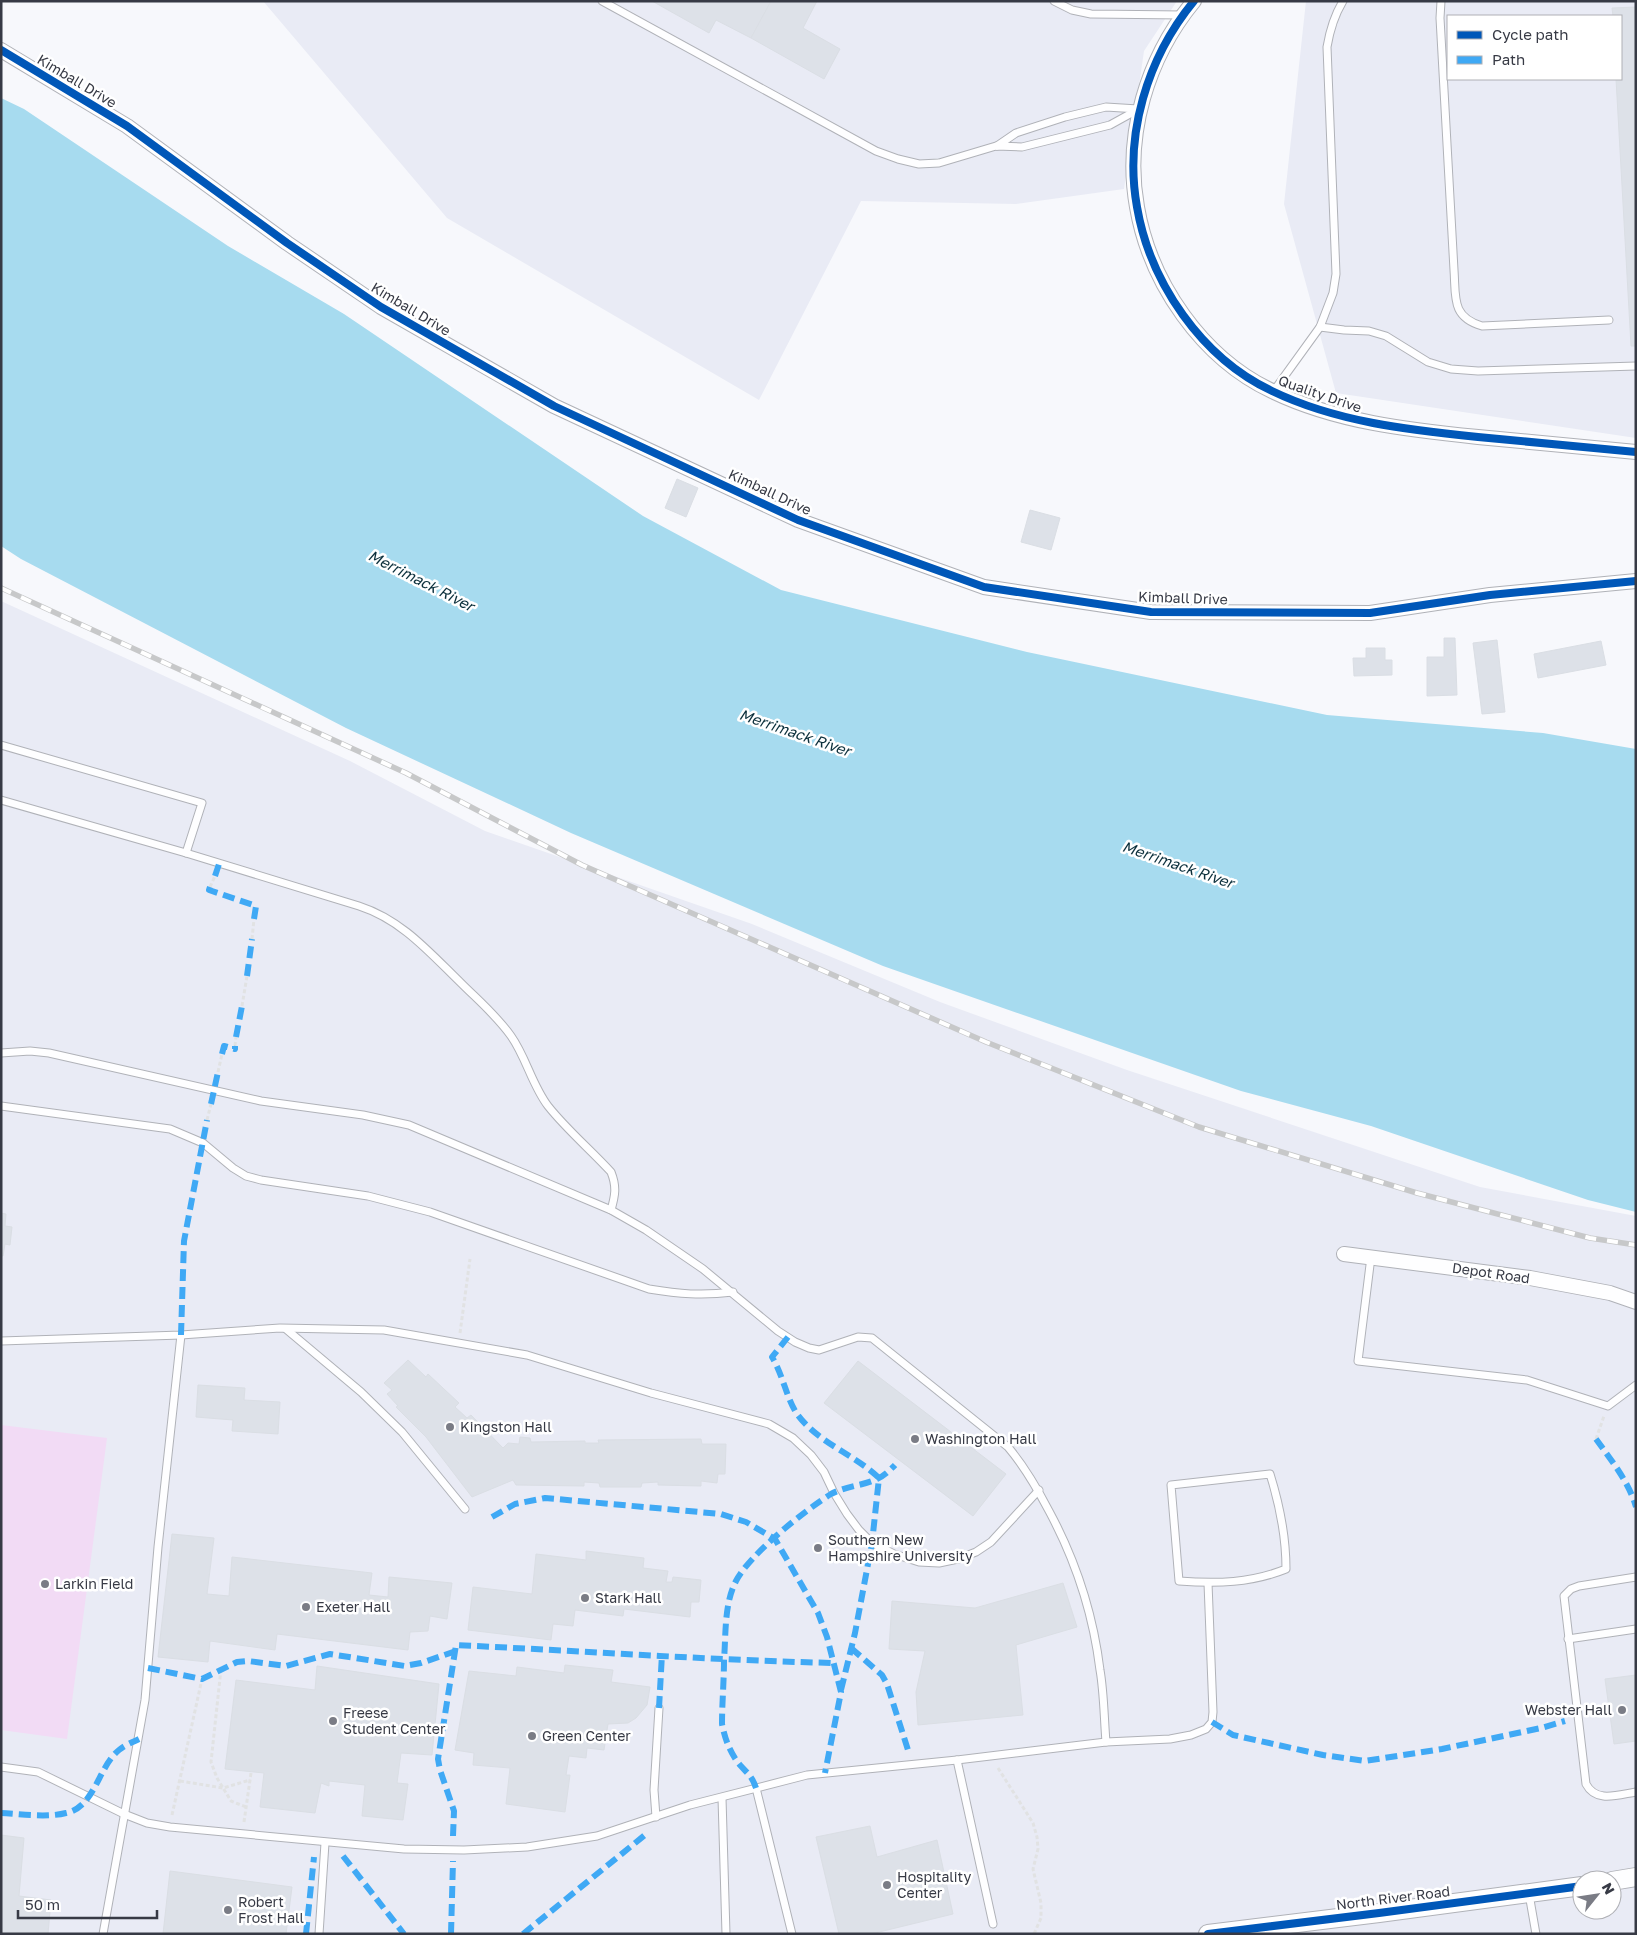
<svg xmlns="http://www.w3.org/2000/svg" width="1637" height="1935" font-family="'Golos Text',sans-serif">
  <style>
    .built { fill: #e9ebf5; fill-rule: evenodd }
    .green { fill: #f2dbf5 }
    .water { fill: #a7dbef }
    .building { fill: #dde1e8; stroke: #dadee4 }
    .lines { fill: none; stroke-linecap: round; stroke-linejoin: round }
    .service-casing { stroke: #b0b2b8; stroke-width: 9 }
    .minor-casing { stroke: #b0b2b8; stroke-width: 16 }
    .tertiary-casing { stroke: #b0b2b8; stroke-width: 20 }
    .path { stroke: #e1e2e3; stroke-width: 3; stroke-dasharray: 4 2.5; stroke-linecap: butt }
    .service { stroke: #fefeff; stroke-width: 7 }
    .minor { stroke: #fefeff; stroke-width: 14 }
    .tertiary { stroke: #fefeff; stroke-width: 18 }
    .rail-casing { stroke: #c7c8c9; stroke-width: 5.5 }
    .rail { stroke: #fff; stroke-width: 4; stroke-dasharray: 11; stroke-linecap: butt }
    .quiet { stroke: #3fa9f5; stroke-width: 6; stroke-dasharray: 12 6; stroke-linecap: butt }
    .cycleway-casing { stroke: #fff; stroke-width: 11 }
    .cycleway { stroke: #0057b8; stroke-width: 8 }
    .poi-dot { fill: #7a7c85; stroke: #fff; stroke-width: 2 }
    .labels { text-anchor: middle; stroke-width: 5; stroke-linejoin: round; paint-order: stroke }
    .street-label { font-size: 14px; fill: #373a45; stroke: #fff }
    .poi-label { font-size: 14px; fill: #373a45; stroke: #fff; text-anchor: start }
    .water-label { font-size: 15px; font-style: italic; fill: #0c303c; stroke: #fff }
  </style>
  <rect width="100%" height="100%" fill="#f7f8fc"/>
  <g class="built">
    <polygon points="263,1 1177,1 1144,51 1124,189 1016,204 861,201 759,400 447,218"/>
    <path d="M1306,1H1636V438L1336,393L1284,204ZM1448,16H1621V79H1448Z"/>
    <path d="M1,601L350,761L485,831L752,924L940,1002L1127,1070L1480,1187L1636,1216V1934H1ZM1582,1880H1612V1910H1582Z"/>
  </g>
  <polygon class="green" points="1,1425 107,1438 67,1739 1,1730"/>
  <polygon class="water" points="1,98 24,109 228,246 344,314 643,516 781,590 1027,652 1327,715 1543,733 1636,749 1636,1212 1588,1200 1371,1126 1241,1091 883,966 571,833 346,728 21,559 1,546"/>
  <g class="building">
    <polygon points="652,1 771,1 751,38 716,20 709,33"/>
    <polygon points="771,1 817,1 803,28 840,49 824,79 751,38"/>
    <polygon points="1636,7 1636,346 1631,346 1616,79 1621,79 1621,16 1613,16 1612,8"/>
    <polygon points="677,479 698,488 686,517 665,508"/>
    <polygon points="1030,510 1060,518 1051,550 1021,542"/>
    <polygon points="1444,638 1455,638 1457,695 1427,696 1427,657 1444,657"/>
    <polygon points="1497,640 1505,712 1482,714 1473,643"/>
    <polygon points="1601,641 1606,665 1538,678 1534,654"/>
    <polygon points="1366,648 1385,648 1385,660 1392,660 1392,675 1354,676 1353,658 1366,658"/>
    <polygon points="1,1213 6,1214 5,1226 12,1227 10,1245 5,1244 3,1256 1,1256"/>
    <polygon points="408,1360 426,1377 428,1374 459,1403 455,1407 467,1418 471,1415 503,1448 508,1443 519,1444 520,1437 530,1438 531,1442 585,1441 585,1443 599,1443 598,1440 701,1439 702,1444 726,1444 725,1474 718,1474 717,1483 701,1481 701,1486 658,1485 658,1482 642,1483 641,1487 600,1487 599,1483 584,1482 584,1486 516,1485 513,1480 472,1497 426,1437 396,1407 398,1406 387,1394 392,1390 384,1383"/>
    <polygon points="858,1361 1006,1474 973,1516 824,1403"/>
    <polygon points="198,1385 245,1388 244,1400 280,1402 278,1434 232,1431 233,1420 196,1417"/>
    <polygon points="172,1534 214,1538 207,1594 229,1596 232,1557 372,1573 369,1595 388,1597 389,1577 452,1583 447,1619 430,1616 428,1631 410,1632 408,1650 277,1634 275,1650 210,1641 208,1662 158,1657"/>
    <polygon points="586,1551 644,1558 643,1568 668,1571 666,1582 672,1582 673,1577 701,1580 699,1602 691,1602 690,1617 624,1609 623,1616 575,1610 573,1626 553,1624 551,1640 468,1630 473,1587 532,1594 536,1554 586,1560"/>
    <polygon points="1063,1583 1077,1627 1016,1645 1023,1715 918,1725 916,1692 925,1651 889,1649 892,1601 975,1608"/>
    <polygon points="565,1665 613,1670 611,1682 650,1687 647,1705 636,1718 628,1723 608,1724 604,1750 587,1748 586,1758 569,1756 566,1775 570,1775 565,1812 506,1804 510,1768 473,1765 474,1753 455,1750 469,1671 516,1676 517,1667 564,1673"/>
    <polygon points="317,1666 439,1684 432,1755 401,1753 397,1783 408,1784 403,1820 362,1816 365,1785 329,1781 329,1786 321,1783 315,1813 260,1807 264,1773 225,1769 236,1680 315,1690"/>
    <polygon points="1636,1675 1636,1741 1614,1744 1605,1679"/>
    <polygon points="870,1826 877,1857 937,1840 953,1914 871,1934 839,1934 816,1837"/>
    <polygon points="1,1835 24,1838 19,1896 51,1900 48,1934 1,1934"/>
    <polygon points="170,1871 292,1887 286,1934 163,1934"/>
  </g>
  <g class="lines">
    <g class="service-casing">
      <g id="service">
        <polyline points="602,1 876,151 898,159 919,164 939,163 996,146 1022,147 1110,125 1139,109"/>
        <polyline points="1054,1 1072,10 1091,14 1183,15"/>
        <path d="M1441,1L1440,18L1454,270C1456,297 1451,317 1482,326L1609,320"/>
        <polyline points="997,146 1016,133 1065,117 1106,107 1138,109"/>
        <polyline points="1320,327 1344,330 1369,331 1386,336 1428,362 1451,369 1478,371 1636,366"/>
        <path d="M1273,392L1320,327L1333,293L1336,274L1327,47C1330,29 1334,16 1343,1"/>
        <polyline points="1,745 202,803 186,853"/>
        <path d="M1,800L186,853L359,906C402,920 429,952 461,983C478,1000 497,1016 511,1036C526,1057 532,1085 548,1106C567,1130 591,1150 611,1172C617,1187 615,1196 611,1210"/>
        <path d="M1,1053L30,1051L49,1053L261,1101L363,1115L409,1125L611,1210L646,1230L703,1269L778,1331L795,1342L809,1348L819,1350L858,1337L872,1338L1008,1447C1025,1467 1037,1488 1049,1511C1076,1561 1093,1613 1100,1670C1104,1693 1104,1718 1106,1742"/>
        <path d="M1,1106L170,1129L203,1143L233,1168L246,1176L261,1180L368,1196L430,1212L649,1289C679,1294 702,1296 733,1292"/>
        <polyline points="1371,1257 1358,1361 1527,1380 1608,1406 1636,1385"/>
        <polyline points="286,1329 361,1392 402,1432 465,1509"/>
        <polyline points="1,1341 181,1335 280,1328 384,1330 527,1355 651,1393 769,1424 793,1438 811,1455 824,1472 834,1493 847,1514 859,1530 872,1543 894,1554 919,1562 939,1563 958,1559 976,1552 991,1542 1039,1490"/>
        <path d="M1270,1474C1280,1506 1286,1536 1286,1569C1251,1583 1217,1584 1179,1581L1171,1485Z"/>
        <path d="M1636,1577L1579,1586L1571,1589L1564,1596L1586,1784C1596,1803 1617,1795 1636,1792"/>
        <polyline points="1568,1639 1636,1629"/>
        <polyline points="957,1760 993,1924"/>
        <polyline points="1,1767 38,1772 124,1814 147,1823 170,1827 404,1849 464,1850 527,1847 597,1836 690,1805 807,1775 957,1760 1106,1742 1170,1739 1191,1735 1206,1729 1212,1722 1213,1712 1208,1583"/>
        <polyline points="756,1788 792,1934"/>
        <polyline points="722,1798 726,1934"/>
        <polyline points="656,1817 654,1790 659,1708"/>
        <polyline points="1529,1894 1536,1934"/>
        <polyline points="103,1934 145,1700 158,1547 181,1335"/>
        <polyline points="319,1934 325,1843"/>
      </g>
    </g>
    <g class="minor-casing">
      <g id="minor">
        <path d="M1194,1C1147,58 1124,135 1137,207C1150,283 1202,358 1272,391C1336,422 1409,430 1478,437C1531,442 1583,447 1636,452"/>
        <polyline points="1,50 127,126 287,243 381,307 554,406 798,520 984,587 1151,612 1370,613 1490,595 1636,581"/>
        <polyline points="1344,1254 1530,1278 1610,1293 1636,1302"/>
      </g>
    </g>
    <g class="tertiary-casing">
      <g id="tertiary">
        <polyline points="1612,1881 1636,1877"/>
        <polyline points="1208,1934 1379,1913 1582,1886"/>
      </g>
    </g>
    <g class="path">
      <polyline points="210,887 215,876"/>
      <polyline points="252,939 254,919"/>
      <polyline points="242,1006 247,976"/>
      <polyline points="235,1046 236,1037"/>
      <polyline points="218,1072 222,1054"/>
      <polyline points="207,1120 211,1104"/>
      <polyline points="460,1333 470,1259"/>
      <polyline points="1596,1439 1604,1416"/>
      <polyline points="221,1669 211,1762 217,1778 231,1801 246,1807"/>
      <polyline points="998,1768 1033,1823 1037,1837 1038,1849 1033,1869 1041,1903 1041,1918 1034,1934"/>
      <polyline points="180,1781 223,1788 250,1780"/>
      <polyline points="172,1815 202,1679"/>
      <polyline points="244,1822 251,1773"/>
    </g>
    <use href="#service" class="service"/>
    <use href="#minor" class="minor"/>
    <use href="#tertiary" class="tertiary"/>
    <g class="rail-casing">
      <polyline id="rail" points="1,588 406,773 582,865 986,1042 1199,1127 1417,1193 1590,1238 1636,1245"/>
    </g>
    <use href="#rail" class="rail"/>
    <g class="quiet">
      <polyline points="215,876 219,864"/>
      <polyline points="210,887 209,890 256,906 254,919"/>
      <polyline points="247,976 252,939"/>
      <polyline points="236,1037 242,1006"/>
      <polyline points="222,1054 224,1046 235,1049 235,1046"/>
      <polyline points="211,1104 218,1072"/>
      <polyline points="181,1335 184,1241 207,1120"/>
      <path d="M788,1337L772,1357C783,1375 786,1397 797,1414C818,1443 854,1454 879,1478L872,1543L855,1633L841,1690"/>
      <path d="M1596,1439C1611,1460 1629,1482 1636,1507"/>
      <polyline points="492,1517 515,1504 545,1498 721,1514 746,1522 775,1539 818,1613 827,1637 841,1692 825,1773"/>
      <polyline points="851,1648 882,1675 887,1684 908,1750"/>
      <polyline points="148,1668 202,1679 237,1662 248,1661 286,1666 330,1654 405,1666 421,1663 456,1651"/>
      <polyline points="659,1708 662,1654"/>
      <polyline points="1212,1722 1233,1735 1323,1755 1365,1761 1442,1749 1541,1728 1565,1721"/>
      <path d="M756,1788C752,1776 748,1774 740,1765C730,1753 725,1739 722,1724C722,1703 724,1681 724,1660C726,1634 724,1604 736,1581C749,1555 805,1510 831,1494C846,1486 862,1486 877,1479C884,1476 890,1470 895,1465"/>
      <path d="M1,1813C22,1814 46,1818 66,1813C95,1807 98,1767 119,1750C125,1745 133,1742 139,1739"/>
      <path d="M453,1836L454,1811L440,1770L438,1759L456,1645C582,1651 708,1660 834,1663"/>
      <polyline points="343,1856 404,1934"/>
      <polyline points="306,1934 314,1857"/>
      <polyline points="451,1934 453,1861"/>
      <polyline points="523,1934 645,1835"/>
    </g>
    <g class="cycleway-casing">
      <g id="cycleway">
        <path d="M1194,1C1147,58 1124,135 1137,207C1150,283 1202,358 1272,391C1336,422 1409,430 1478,437C1531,442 1583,447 1636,452"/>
        <polyline points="1,50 127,126 287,243 381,307 554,406 798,520 984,587 1151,612 1370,613 1490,595 1636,581"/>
        <polyline points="1208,1934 1379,1913 1582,1886"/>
      </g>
    </g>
    <use href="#cycleway" class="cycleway"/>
  </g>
  <g class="poi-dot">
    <circle cx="450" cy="1427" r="5"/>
    <circle cx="915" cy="1439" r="5"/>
    <circle cx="818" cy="1548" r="5"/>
    <circle cx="45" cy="1584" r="5"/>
    <circle cx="585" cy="1598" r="5"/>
    <circle cx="306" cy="1607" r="5"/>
    <circle cx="1622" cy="1710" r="5"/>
    <circle cx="333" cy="1721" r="5"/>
    <circle cx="532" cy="1736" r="5"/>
    <circle cx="887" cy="1885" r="5"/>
    <circle cx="228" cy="1910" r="5"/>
  </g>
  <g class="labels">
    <g class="street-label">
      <text transform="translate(77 81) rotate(31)" y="5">Kimball Drive</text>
      <text transform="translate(411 309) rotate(31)" y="5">Kimball Drive</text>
      <text transform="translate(1320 394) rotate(19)" y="5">Quality Drive</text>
      <text transform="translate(770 492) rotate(25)" y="5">Kimball Drive</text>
      <text transform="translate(1183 598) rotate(2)" y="5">Kimball Drive</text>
      <text transform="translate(1491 1273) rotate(8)" y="5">Depot Road</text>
      <text transform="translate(1393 1898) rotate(-7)" y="5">North River Road</text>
    </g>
    <g class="poi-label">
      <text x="460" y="1432">Kingston Hall</text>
      <text x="925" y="1444">Washington Hall</text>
      <text x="828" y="1545">Southern New<tspan x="828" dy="16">Hampshire University</tspan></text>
      <text x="55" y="1589">Larkin Field</text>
      <text x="595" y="1603">Stark Hall</text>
      <text x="316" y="1612">Exeter Hall</text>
      <text x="1612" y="1715" text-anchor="end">Webster Hall</text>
      <text x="343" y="1718">Freese<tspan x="343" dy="16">Student Center</tspan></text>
      <text x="542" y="1741">Green Center</text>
      <text x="897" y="1882">Hospitality<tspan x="897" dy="16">Center</tspan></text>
      <text x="238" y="1907">Robert<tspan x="238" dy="16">Frost Hall</tspan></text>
    </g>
    <g class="water-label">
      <text transform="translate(421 581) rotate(27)" y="5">Merrimack River</text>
      <text transform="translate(795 733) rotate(19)" y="5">Merrimack River</text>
      <text transform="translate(1178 865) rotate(19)" y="5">Merrimack River</text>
    </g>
  </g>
  <rect width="1637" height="1935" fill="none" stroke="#373a45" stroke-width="5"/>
  <rect x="1447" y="15" width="175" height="65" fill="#ffffff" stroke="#afb0b5"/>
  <rect x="1457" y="31" width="25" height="8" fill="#0057b8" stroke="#afb0b5"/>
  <text x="1492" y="40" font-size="15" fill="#373a45">Cycle path</text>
  <rect x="1457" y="56" width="25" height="8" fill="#3fa9f5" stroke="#afb0b5"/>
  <text x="1492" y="65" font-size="15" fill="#373a45">Path</text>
  <g transform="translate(1597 1895) rotate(60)"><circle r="24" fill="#ffffff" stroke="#afb0b5"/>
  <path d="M0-4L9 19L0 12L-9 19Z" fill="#7a7c85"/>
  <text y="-8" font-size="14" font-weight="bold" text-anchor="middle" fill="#373a45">N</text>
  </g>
  <path d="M18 1910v8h139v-8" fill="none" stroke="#373a45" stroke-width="2.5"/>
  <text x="25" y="1910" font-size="15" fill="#373a45" stroke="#ffffff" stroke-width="4" paint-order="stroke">50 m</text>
</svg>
